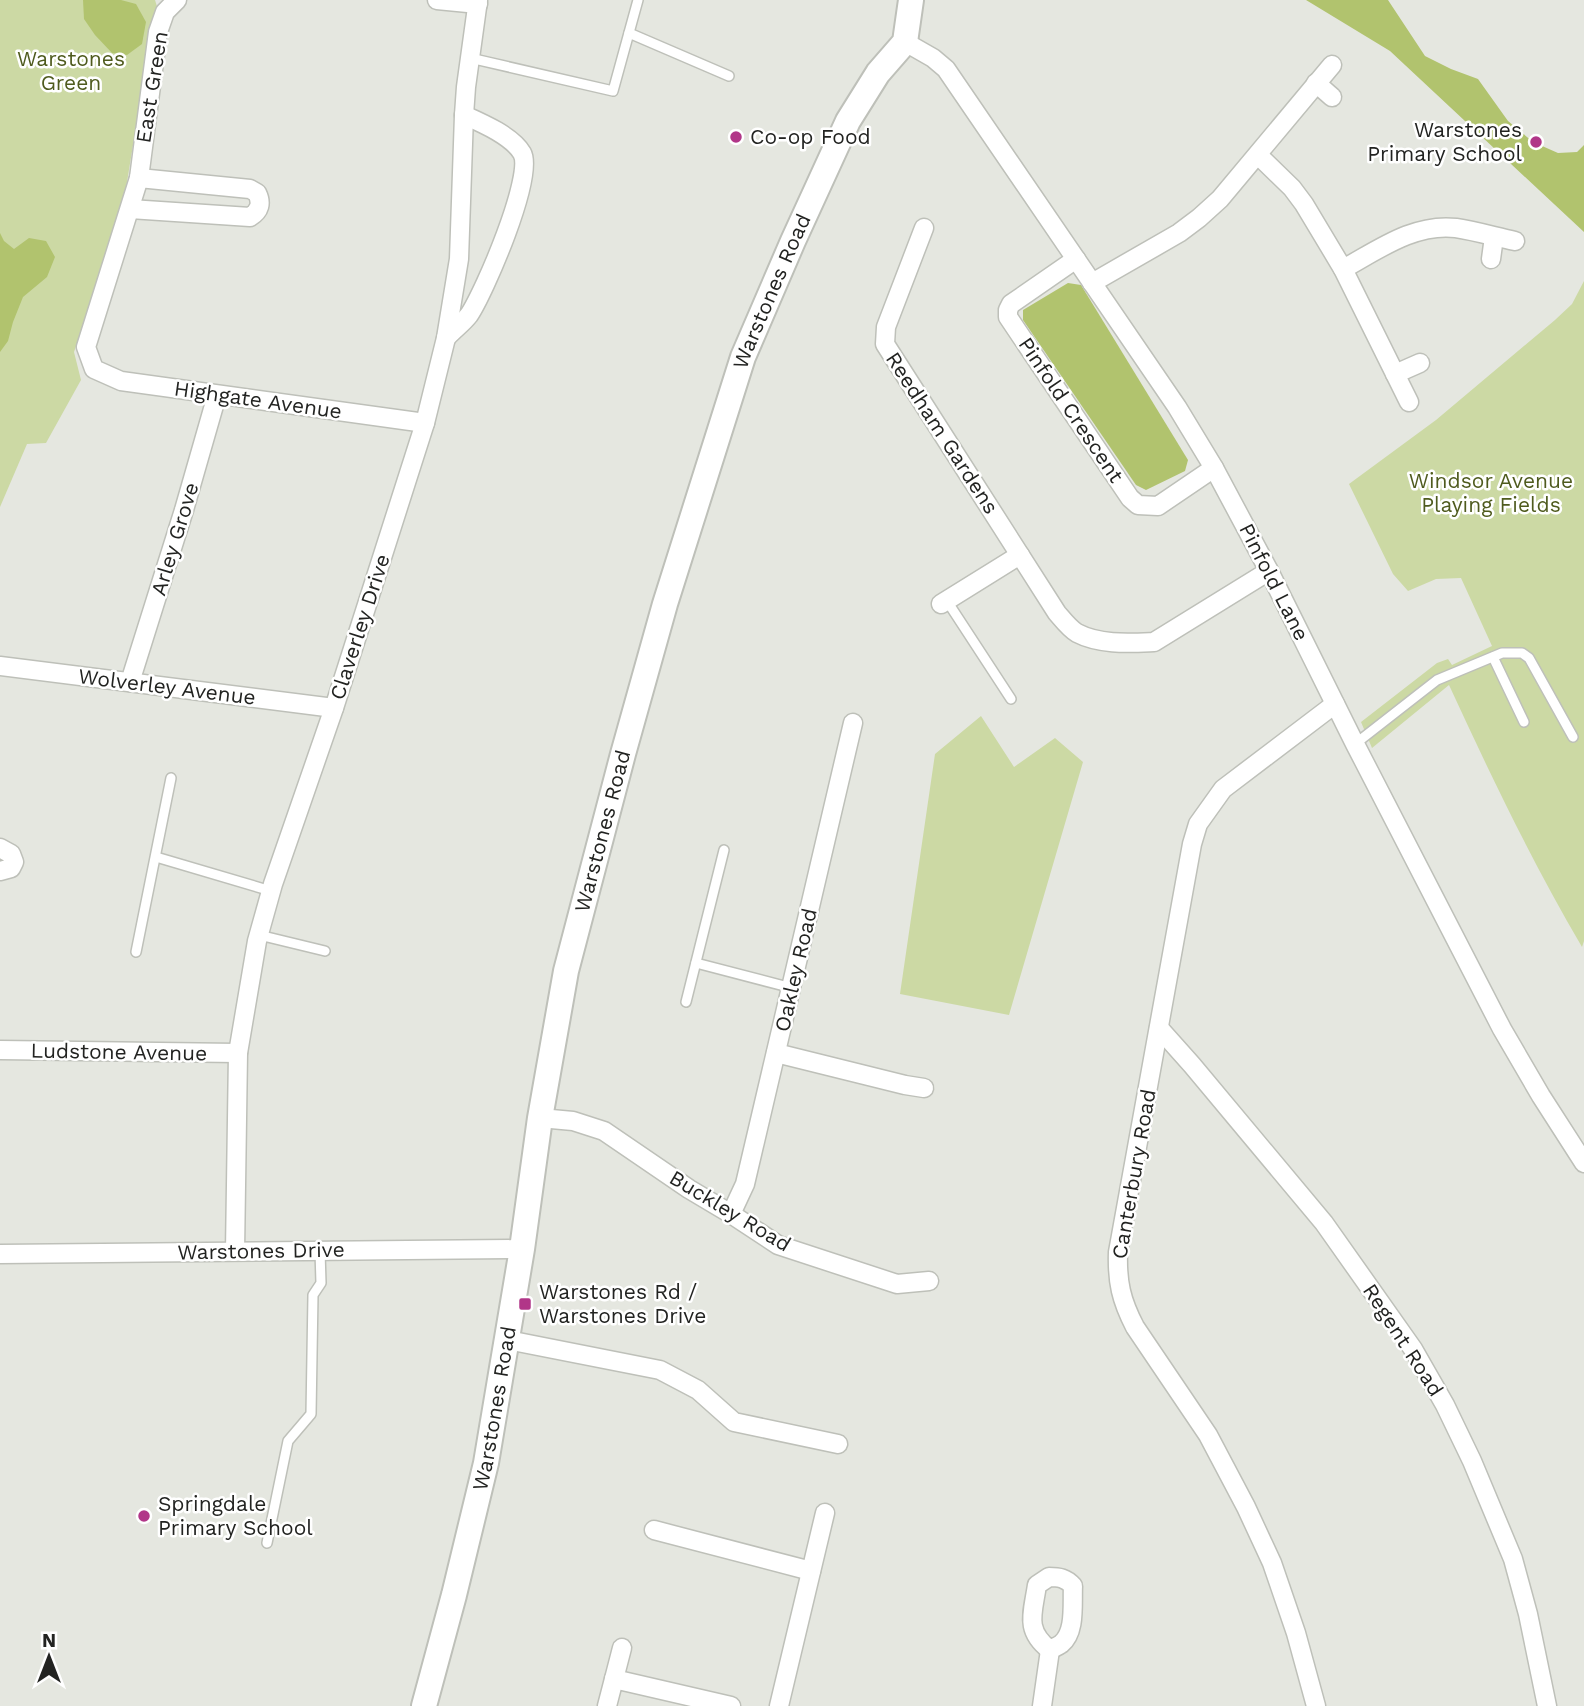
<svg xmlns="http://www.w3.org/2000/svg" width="1584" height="1706" font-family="'Work Sans',sans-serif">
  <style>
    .green { fill: #ccd9a4 }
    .forest { fill: #b1c36e }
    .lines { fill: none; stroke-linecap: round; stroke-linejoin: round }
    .lane-casing { stroke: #bec0b9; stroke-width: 12 }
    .street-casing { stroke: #bec0b9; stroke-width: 21 }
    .secondary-casing { stroke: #bec0b9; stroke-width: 28 }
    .lane { stroke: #fff; stroke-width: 9 }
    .street { stroke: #fff; stroke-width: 18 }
    .secondary { stroke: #fff; stroke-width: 24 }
    .poi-dot { fill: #b13688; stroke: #fff; stroke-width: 2.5 }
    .labels { text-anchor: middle; stroke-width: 5; stroke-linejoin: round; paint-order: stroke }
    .park-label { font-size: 21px; fill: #4f5b1e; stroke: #fff }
    .street-label { font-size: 21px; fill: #222321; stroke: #fff }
    .poi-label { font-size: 21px; fill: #222321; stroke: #fff; text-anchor: start }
  </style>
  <rect width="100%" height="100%" fill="#e5e7e0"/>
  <g class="green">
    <polygon points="0,0 155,0 159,13 152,29 126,188 97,285 74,352 81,380 46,443 27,444 0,507"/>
    <path d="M1584,281V941L1582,947C1532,862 1490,774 1449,685L1372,748L1361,722L1437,663L1448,659L1452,665L1492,646L1461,578L1436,579L1408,591L1393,574L1349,484L1436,420L1555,320L1572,304Z"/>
    <polygon points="981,716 1014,767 1055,738 1083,762 1009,1015 900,994 935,754"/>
  </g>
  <g class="forest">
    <polygon points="83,0 121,0 136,4 146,22 142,44 127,55 112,53 95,35 84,19"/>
    <polygon points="1306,0 1388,0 1425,56 1451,69 1478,79 1508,121 1533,142 1558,153 1577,152 1584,145 1584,232 1390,51"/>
    <polygon points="0,233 4,241 14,249 29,238 46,241 55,257 47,277 23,297 13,322 8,341 0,352"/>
    <polygon points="1068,283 1081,285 1188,460 1185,471 1146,490 1136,485 1023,320 1023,310"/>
  </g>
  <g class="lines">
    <g class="lane-casing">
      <g id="lane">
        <polyline points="629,33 729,76"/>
        <polyline points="470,58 613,91 638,0"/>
        <polyline points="947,601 1011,699"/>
        <polyline points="1493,657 1524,722"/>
        <polyline points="1355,744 1437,680 1502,653 1522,653 1529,658 1573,737"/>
        <polyline points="156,857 271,891"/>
        <polyline points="259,935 325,951"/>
        <polyline points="136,952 171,778"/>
        <polyline points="696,963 792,988"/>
        <polyline points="686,1002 724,850"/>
        <polyline points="267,1543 288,1441 311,1414 313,1295 321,1283 320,1251"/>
      </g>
    </g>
    <g class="street-casing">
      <g id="street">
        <polyline points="177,0 165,12 158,32 139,178 86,347 94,369 121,381 425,423"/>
        <polyline points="437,0 478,4"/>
        <polyline points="905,42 933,58 946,69 1177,407 1214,468 1269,571 1355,744 1502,1029 1541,1096 1584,1163"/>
        <polyline points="1316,83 1332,97"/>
        <polyline points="1258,155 1292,188 1304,204 1343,269 1409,402"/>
        <path d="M130,209L250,217C260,211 262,203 257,193L250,189L139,178"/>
        <path d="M924,228L886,327L885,344L1057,613C1063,620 1070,629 1077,633C1100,645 1129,643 1154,642L1269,571"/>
        <polyline points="1076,259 1011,304 1008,310 1008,317 1130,498 1138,505 1158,506 1214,468"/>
        <polyline points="1491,259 1494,237"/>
        <path d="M1343,269C1378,250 1414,223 1456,228C1476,231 1496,237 1515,241"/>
        <polyline points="1092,283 1179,233 1199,218 1220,199 1332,65"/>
        <path d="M446,338C453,330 463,323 469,315C484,293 535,175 522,153C512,136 482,123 464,115"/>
        <polyline points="1395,374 1420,363"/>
        <polyline points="941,604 1020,555"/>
        <polyline points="0,666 334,708"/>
        <polyline points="130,682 184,510 217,395"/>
        <polyline points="0,848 11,854 14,862 11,868 0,871"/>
        <polyline points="1159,1028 1192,1065 1324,1223 1413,1349 1445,1405 1472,1461 1513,1559 1528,1614 1547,1706"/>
        <polyline points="0,1050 238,1053"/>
        <polyline points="776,1053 905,1085 924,1088"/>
        <polyline points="540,1118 573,1121 604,1131 689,1189 731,1214 778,1245 897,1284 929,1281"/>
        <polyline points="731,1214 745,1184 853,723"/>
        <polyline points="235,1251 238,1053 257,941 273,884 334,708 425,423 446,338 459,259 464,115 466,87 478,0"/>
        <polyline points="0,1254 522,1249"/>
        <polyline points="508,1340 660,1370 698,1390 734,1422 838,1444"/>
        <polyline points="654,1530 811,1571"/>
        <path d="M1049,1577C1059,1577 1066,1578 1073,1586C1072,1604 1076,1632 1061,1644C1060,1645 1051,1649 1050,1650C1024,1630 1033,1613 1037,1585Z"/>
        <polyline points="614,1679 622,1648"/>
        <polyline points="607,1706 614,1679 731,1706"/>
        <polyline points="779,1706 825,1513"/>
        <polyline points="1042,1706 1050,1650"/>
        <path d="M1316,1706L1296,1633L1272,1563L1246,1507L1208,1435L1135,1327C1121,1300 1117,1282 1118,1252L1192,844L1198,824L1223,789L1335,704"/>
      </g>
    </g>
    <g class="secondary-casing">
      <g id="secondary">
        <path id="s1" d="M424,1706L454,1595L486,1463L522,1249L540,1118L566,971L623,754L665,604L743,357L793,241L848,121L878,73L905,42L911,0"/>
      </g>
    </g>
    <use href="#lane" class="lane"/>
    <use href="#street" class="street"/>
    <use href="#secondary" class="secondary"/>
  </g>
  <g class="poi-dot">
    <circle cx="736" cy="137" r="7"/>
    <circle cx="1536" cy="142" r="7"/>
    <rect x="518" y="1297" width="14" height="14" rx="3.5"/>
    <circle cx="144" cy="1516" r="7"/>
  </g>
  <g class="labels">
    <g class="park-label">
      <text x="71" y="66">Warstones<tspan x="71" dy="24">Green</tspan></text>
      <text x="1491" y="488">Windsor Avenue<tspan x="1491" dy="24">Playing Fields</tspan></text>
    </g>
    <g class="street-label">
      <text transform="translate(152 87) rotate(-81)" y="7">East Green</text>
      <text dy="7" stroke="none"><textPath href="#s1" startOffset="1460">Warstones Road</textPath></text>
      <text transform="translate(258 400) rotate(8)" y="7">Highgate Avenue</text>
      <text transform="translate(1071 410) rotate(56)" y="7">Pinfold Crescent</text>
      <text transform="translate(942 433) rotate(57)" y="7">Reedham Gardens</text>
      <text transform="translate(175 539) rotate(-73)" y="7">Arley Grove</text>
      <text transform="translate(1274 582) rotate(63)" y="7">Pinfold Lane</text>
      <text transform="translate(360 627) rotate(-72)" y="7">Claverley Drive</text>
      <text transform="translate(167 687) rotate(7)" y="7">Wolverley Avenue</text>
      <text dy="7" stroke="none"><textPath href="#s1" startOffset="894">Warstones Road</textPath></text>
      <text transform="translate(796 970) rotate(-77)" y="7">Oakley Road</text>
      <text transform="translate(119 1052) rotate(1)" y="7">Ludstone Avenue</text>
      <text transform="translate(1134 1174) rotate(-80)" y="7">Canterbury Road</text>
      <text transform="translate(730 1211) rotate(31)" y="7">Buckley Road</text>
      <text transform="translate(261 1251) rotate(-1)" y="7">Warstones Drive</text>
      <text transform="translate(1403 1340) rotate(57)" y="7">Regent Road</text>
      <text dy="7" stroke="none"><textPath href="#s1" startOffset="306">Warstones Road</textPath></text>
    </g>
    <g class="poi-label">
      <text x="1522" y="137" text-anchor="end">Warstones<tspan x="1522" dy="24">Primary School</tspan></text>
      <text x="750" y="144">Co-op Food</text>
      <text x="539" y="1299">Warstones Rd /<tspan x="539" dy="24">Warstones Drive</tspan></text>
      <text x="158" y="1511">Springdale<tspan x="158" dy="24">Primary School</tspan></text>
    </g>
  </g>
  <g transform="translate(49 1657)" stroke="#ffffff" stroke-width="5" paint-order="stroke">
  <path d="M0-5L12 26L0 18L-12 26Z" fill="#222321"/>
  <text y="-10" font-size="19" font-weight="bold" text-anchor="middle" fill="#222321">N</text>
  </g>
</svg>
